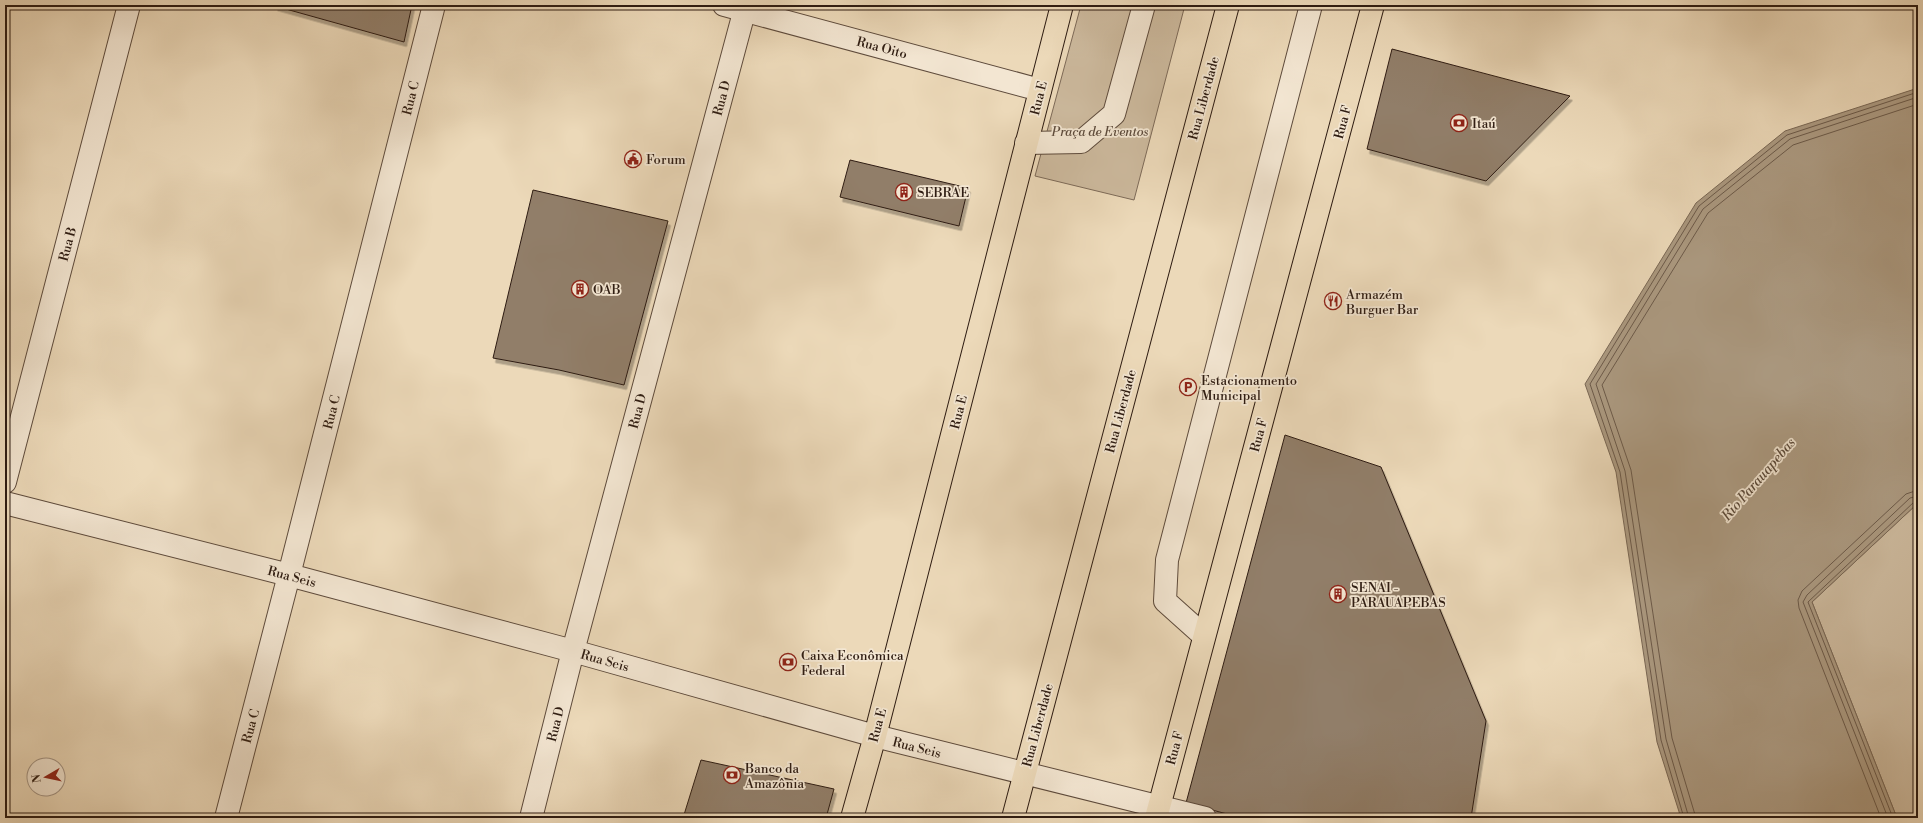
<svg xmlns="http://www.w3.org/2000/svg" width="1923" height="823" font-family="'Libre Bodoni',serif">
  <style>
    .green { fill: #ccb99d; stroke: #7d6a58 }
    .water { fill: #ab9980; stroke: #796754 }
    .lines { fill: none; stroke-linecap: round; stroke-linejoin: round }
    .shore { stroke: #6c5a49; stroke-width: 1 }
    .building { fill: #917e69; stroke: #2e1c12; filter: url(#shadow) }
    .minor-casing { stroke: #5e4b3c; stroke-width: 24 }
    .major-casing { stroke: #2e1c12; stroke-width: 24 }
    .minor { stroke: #f3e6d2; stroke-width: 22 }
    .major { stroke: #ecd9b9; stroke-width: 22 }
    .labels { text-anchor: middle; stroke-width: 3.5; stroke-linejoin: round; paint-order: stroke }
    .street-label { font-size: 13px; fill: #2e1c12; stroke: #f3e6d2 }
    .poi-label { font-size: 13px; fill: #2e1c12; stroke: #f3e6d2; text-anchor: start }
    .park-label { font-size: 13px; font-style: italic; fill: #5d4b3c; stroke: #f3e6d2 }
    .water-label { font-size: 14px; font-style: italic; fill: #5a4838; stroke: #f3e6d2 }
  </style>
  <defs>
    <filter id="shadow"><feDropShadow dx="2.5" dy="4.5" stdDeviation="0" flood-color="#0004"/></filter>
  </defs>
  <rect width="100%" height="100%" fill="#ecd9b9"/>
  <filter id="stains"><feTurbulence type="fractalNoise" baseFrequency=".005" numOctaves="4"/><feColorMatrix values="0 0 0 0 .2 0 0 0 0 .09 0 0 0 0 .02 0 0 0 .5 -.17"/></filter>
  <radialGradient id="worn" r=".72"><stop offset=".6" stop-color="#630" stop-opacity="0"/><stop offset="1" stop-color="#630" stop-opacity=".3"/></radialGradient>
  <g class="green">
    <polygon points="1081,5 1185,5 1134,200 1035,176"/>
    <polygon points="1918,503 1918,818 1897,818 1812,602"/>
  </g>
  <polygon class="water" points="1918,88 1918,503 1812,602 1897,818 1681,818 1657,742 1616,472 1585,384 1696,203 1785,131"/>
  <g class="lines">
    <g class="shore">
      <polyline points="1684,818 1661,740 1620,472 1590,384 1699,206 1787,135 1918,92"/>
      <polyline points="1689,818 1666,739 1625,471 1596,384 1703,209 1790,139 1918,97"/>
      <polyline points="1696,818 1672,738 1631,470 1602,385 1708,213 1793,145 1918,104"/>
      <polyline points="1881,818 1799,608 1798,600 1802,591 1906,494 1918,490"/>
      <polyline points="1888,818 1803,602 1807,595 1910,498 1918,496"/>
      <polyline points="1893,818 1808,602 1914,502 1918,501"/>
    </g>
  </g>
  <g class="building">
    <polygon points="276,5 412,5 404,42 275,6"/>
    <polygon points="1392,49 1570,96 1486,181 1367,149"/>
    <polygon points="850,160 968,188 959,226 840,197"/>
    <polygon points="533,190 668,221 624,385 559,370 493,358"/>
    <polygon points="1285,435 1381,467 1486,721 1471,818 1242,818 1186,803"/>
    <polygon points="701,760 834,789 826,818 683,818"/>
  </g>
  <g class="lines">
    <g class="minor-casing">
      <g id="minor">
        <polyline points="724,5 1040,90"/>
        <polyline points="1026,143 1081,142 1114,114 1144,5"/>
        <polyline points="5,482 129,5"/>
        <polyline points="5,503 289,575 573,651 875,736 1205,818"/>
        <polyline points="1204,636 1165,601 1167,560 1311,5"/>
        <polyline points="226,818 289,575 434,5"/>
        <polyline points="531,818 573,651 746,5"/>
      </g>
    </g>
    <g class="major-casing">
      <g id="major">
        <polyline points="852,818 875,736 1062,5"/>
        <polyline points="1013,818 1228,5"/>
        <polyline points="1156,818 1373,5"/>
      </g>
    </g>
    <use href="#minor" class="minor"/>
    <use href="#major" class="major"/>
  </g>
  <defs>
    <g id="bank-ring" transform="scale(0.9)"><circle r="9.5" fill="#f3e6d2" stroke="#8f2418" stroke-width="1.5"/><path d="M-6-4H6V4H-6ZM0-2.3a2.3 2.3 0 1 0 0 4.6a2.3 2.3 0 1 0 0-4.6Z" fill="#8f2418"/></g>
    <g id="civic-ring" transform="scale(0.9)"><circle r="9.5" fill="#f3e6d2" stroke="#8f2418" stroke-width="1.5"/><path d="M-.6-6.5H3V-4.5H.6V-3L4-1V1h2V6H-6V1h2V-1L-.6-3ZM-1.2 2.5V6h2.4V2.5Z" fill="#8f2418"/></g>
    <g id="building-ring" transform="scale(0.9)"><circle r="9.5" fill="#f3e6d2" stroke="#8f2418" stroke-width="1.5"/><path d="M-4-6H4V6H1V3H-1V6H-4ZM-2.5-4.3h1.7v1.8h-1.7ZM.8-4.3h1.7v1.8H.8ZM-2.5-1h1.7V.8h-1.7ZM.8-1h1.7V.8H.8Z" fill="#8f2418"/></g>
    <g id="restaurant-ring" transform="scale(0.9)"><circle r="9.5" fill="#f3e6d2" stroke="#8f2418" stroke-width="1.5"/><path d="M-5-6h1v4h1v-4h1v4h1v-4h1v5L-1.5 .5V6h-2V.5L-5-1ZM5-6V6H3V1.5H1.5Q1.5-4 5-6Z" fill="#8f2418"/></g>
    <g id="parking-ring" transform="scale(0.9)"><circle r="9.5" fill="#f3e6d2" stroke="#8f2418" stroke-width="1.5"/><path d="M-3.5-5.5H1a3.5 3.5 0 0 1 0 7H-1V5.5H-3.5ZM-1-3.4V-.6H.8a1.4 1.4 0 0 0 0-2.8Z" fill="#8f2418"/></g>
  </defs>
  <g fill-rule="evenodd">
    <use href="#bank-ring" x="1459" y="123"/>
    <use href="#civic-ring" x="633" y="159"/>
    <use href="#building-ring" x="904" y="192"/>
    <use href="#building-ring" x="580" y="289"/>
    <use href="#restaurant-ring" x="1333" y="301"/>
    <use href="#parking-ring" x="1188" y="387"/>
    <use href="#building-ring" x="1338" y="594"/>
    <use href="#bank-ring" x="788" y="662"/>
    <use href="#bank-ring" x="732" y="775"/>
  </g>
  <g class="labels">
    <g class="street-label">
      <text transform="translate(882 47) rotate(15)" y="5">Rua Oito</text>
      <text transform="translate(410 98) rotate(-76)" y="5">Rua C</text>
      <text transform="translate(721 98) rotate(-75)" y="5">Rua D</text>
      <text transform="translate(1038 98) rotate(-76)" y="5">Rua E</text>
      <text transform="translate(1203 98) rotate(-75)" y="5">Rua Liberdade</text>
      <text transform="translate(1342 122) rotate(-75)" y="5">Rua F</text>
      <text transform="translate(67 244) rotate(-75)" y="5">Rua B</text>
      <text transform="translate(637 411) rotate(-75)" y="5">Rua D</text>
      <text transform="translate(1120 411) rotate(-75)" y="5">Rua Liberdade</text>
      <text transform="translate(331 412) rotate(-76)" y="5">Rua C</text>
      <text transform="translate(958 412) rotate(-76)" y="5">Rua E</text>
      <text transform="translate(1258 435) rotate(-75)" y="5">Rua F</text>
      <text transform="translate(292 576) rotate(15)" y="5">Rua Seis</text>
      <text transform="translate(605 660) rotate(16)" y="5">Rua Seis</text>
      <text transform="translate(555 724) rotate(-76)" y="5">Rua D</text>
      <text transform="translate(877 725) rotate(-75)" y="5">Rua E</text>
      <text transform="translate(1037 725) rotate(-75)" y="5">Rua Liberdade</text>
      <text transform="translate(250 726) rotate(-75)" y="5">Rua C</text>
      <text transform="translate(917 747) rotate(14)" y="5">Rua Seis</text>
      <text transform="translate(1174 748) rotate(-75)" y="5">Rua F</text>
    </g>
    <g class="poi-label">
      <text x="1472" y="128">Itaú</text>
      <text x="646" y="164">Forum</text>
      <text x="917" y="197">SEBRAE</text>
      <text x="593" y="294">OAB</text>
      <text x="1346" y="299">Armazém<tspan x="1346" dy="15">Burguer Bar</tspan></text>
      <text x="1201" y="385">Estacionamento<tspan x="1201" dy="15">Municipal</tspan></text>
      <text x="1351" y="592">SENAI -<tspan x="1351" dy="15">PARAUAPEBAS</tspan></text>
      <text x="801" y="660">Caixa Econômica<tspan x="801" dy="15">Federal</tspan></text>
      <text x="745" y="773">Banco da<tspan x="745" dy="15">Amazônia</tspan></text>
    </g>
    <g class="park-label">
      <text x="1100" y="136">Praça de Eventos</text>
    </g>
    <g class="water-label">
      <text transform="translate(1758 479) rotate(-49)" y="5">Rio Parauapebas</text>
    </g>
  </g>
  <rect width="1923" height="823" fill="none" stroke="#ecd9b9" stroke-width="20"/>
  <rect x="6" y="6" width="1911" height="811" fill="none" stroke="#2e1c12" stroke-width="2"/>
  <rect x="10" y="10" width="1903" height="803" fill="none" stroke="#2e1c12"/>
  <g transform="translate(46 777) rotate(261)"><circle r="19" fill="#f3e6d2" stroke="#a49585"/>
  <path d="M0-3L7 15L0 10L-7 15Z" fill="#8f2418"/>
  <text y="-6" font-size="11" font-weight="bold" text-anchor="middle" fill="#2e1c12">N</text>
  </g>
  <rect width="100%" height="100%" filter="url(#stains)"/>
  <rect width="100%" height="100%" fill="url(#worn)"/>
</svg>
